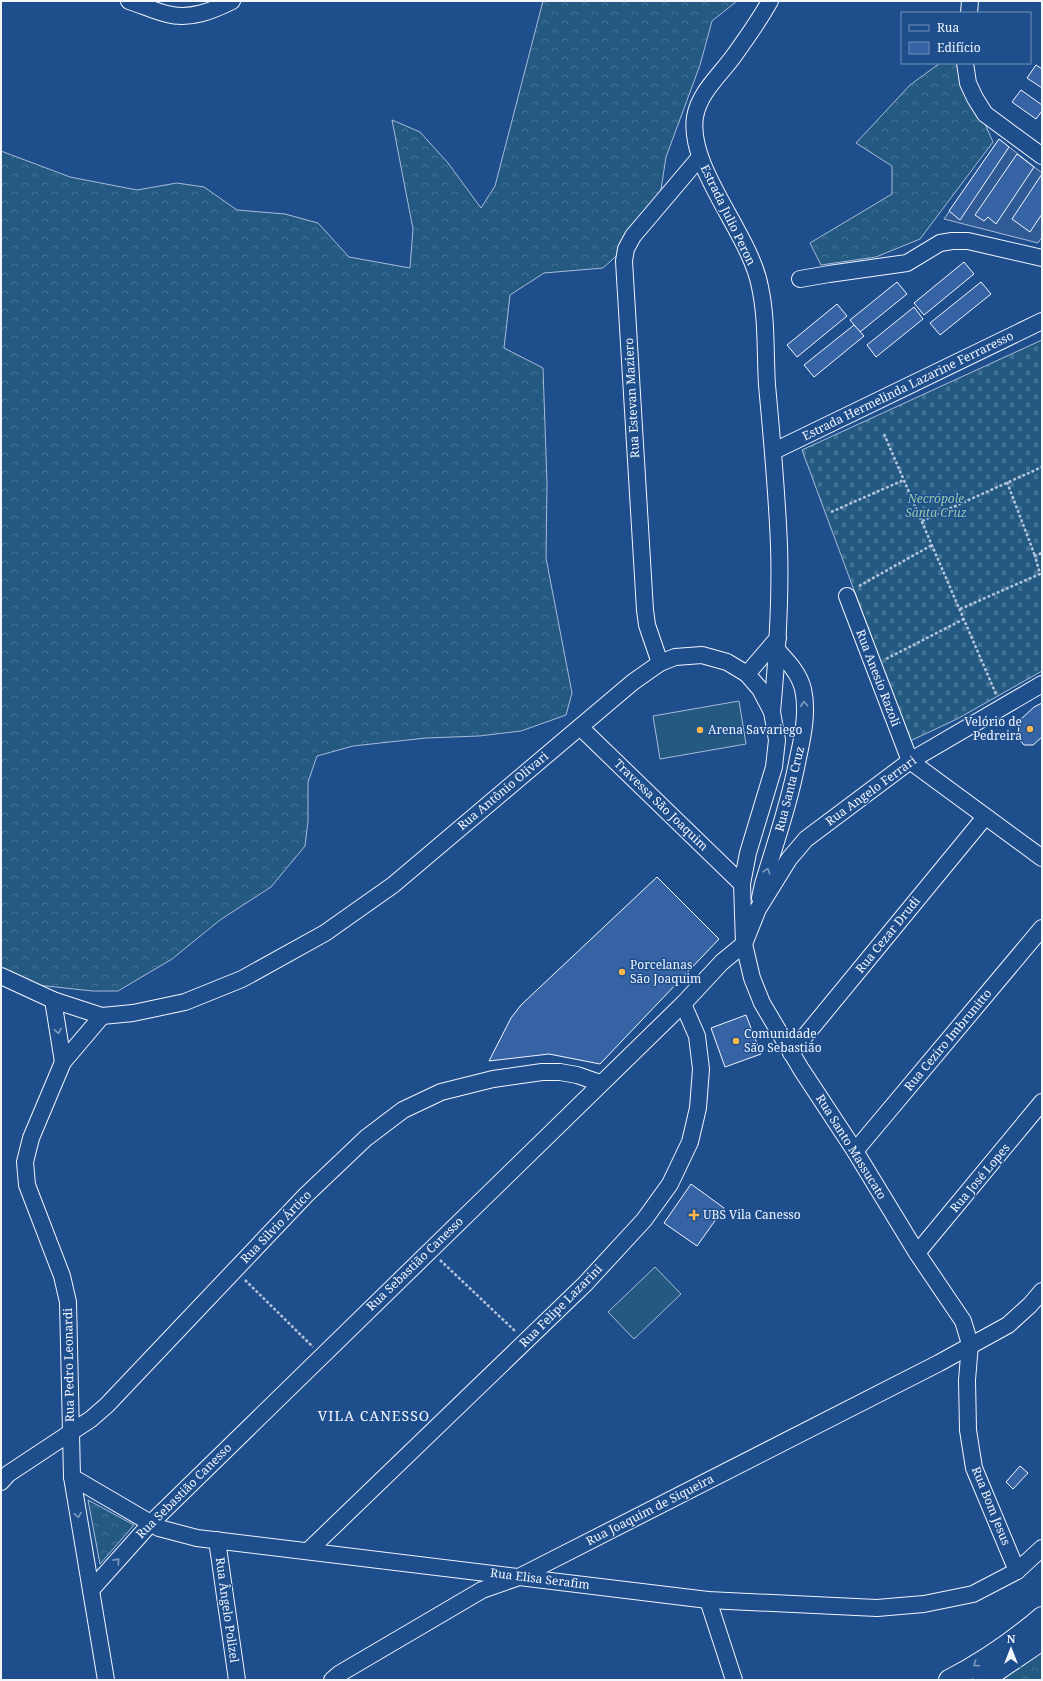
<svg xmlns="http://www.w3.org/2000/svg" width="1043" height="1681" font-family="'Noto Serif',serif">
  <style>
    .forest { fill: url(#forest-crowns); stroke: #a8bbd7 }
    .cemetery { fill: url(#cemetery-stones); stroke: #a8bbd7 }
    .pitch { fill: #245a82; stroke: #a8bbd7 }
    .parking { fill: #305b95; stroke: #a8bbd7 }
    .building { fill: #3563a3; stroke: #f2f6ff }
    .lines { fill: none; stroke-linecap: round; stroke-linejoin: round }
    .minor-casing { stroke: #f2f6ff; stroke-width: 18 }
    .major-casing { stroke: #f2f6ff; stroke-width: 22 }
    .path { stroke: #b3c4dc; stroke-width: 2.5; stroke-dasharray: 3 2; stroke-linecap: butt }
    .minor { stroke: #1f4e8c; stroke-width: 16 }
    .major { stroke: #1f4e8c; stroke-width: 20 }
    .oneway { stroke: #7e9ac0 }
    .poi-dot { fill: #ffb74d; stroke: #1f4e8c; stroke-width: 1.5 }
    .labels { text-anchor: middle; stroke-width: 3; stroke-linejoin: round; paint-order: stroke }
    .street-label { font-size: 12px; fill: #f2f6ff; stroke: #1f4e8c }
    .park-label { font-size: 12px; font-style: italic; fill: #97c8a6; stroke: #1f4e8c }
    .poi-label { font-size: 12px; fill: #f2f6ff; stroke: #1f4e8c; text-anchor: start }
    .quarter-label { font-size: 14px; letter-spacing: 1px; fill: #f2f6ff; stroke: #1f4e8c }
  </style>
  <defs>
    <pattern id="forest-crowns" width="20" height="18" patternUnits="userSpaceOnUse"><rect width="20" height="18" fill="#245a82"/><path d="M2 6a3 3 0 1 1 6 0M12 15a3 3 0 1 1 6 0" fill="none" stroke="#447295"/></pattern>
    <pattern id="cemetery-stones" width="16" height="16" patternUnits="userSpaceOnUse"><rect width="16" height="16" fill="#245a82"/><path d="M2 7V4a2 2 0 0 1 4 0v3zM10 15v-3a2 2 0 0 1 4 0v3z" fill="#447295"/></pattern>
  </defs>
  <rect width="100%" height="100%" fill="#1f4e8c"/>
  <g class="forest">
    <polygon points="543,1 737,1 712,21 700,65 666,157 660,196 645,230 603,268 544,273 510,295 504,348 543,368 547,483 546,558 572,693 566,715 521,731 479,736 426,738 353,746 317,756 308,782 308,821 305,846 271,887 220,920 172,959 118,991 93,991 37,985 1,969 1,151 70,177 137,190 177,183 204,187 237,210 285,214 318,223 349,257 410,268 413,229 392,120 420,132 448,163 481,208 495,186"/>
    <polygon points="940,63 958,63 993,142 920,239 876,257 821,265 810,243 892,194 892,166 856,143 910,85"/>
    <polygon points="88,1500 134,1525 100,1564"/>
    <polygon points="1042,1641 1042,1680 992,1680"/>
  </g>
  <polygon class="cemetery" points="1042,340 1042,671 957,719 910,741 802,450"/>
  <g class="pitch">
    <polygon points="739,701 746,744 660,759 653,716"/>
    <polygon points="655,1267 681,1294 634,1339 608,1312"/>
  </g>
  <polygon class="parking" points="999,139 1042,173 1042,237 1038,243 944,219"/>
  <g class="building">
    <polygon points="1036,65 1042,69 1042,88 1027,78"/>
    <polygon points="1021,90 1042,105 1042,111 1036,119 1012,102"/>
    <polygon points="999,139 1009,147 960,220 949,211"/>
    <polygon points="1017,154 1034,167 996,224 988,217 984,221 975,215"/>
    <polygon points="1042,174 1042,214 1030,232 1012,219"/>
    <polygon points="964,262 974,274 924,315 914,303"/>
    <polygon points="897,282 907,294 860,332 850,320"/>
    <polygon points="981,282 991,294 940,335 930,323"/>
    <polygon points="837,304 847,316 797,357 787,345"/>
    <polygon points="914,307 923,319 876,357 867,345"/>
    <polygon points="854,325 864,336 814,377 804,365"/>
    <polygon points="1042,703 1042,737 1033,745 1024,745 1018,738 1019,721 1034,707"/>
    <polygon points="657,877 719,939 600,1064 549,1054 489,1061 511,1018 521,1005"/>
    <polygon points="746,1015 761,1054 725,1067 711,1028"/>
    <polygon points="691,1184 724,1208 697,1246 664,1223"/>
    <polygon points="1020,1466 1028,1473 1013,1489 1006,1482"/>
  </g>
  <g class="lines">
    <g class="minor-casing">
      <g id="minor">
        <path d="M129,1C142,5 154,11 167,14C190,20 212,11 232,1"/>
        <path d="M770,1C759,21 746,39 733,57C719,76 699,93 695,117C687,168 751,235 760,287C767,319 765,352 767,385C772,439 777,492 779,546C781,602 777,657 772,712"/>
        <polyline points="969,13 970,1"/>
        <polyline points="965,63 968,83 975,98 985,114 1042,156"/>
        <polyline points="800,279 829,274 907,263 940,243 952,241 968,241 1042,258"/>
        <polyline points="774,451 1042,321"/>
        <polyline points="847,596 910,761 1042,858"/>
        <polyline points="660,663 647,625 645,610 624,261 626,249 633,236 700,157"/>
        <polyline points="747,674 778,638"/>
        <polyline points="580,727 742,884"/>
        <path d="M760,898L763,884C776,841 790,801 798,758C803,736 808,711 803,689C799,673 788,662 778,651"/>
        <polyline points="1,976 53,1000 102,1016 133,1013 185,1002 242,979 325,933 393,885 633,682 660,663 675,657 702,655 727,662 747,674 760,689 772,712 777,740 774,767 748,853 742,884 744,944 752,978 762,1003 801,1069 855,1151 917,1253 963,1321 970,1344 967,1380 968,1430 974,1468 1017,1571"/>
        <polyline points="53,1000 63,1062"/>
        <polyline points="102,1016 63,1062 31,1138 25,1162 27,1185 62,1276 68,1302 72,1477 106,1680"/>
        <polyline points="791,1053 985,817"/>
        <polyline points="855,1151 1042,928"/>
        <polyline points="917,1253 1042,1102"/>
        <polyline points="72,1477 159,1528 197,1538 708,1600 877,1608 924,1604 973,1594 1017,1571 1042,1548"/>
        <polyline points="1,1482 8,1474 91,1419 107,1405 306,1195 366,1138 403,1110 441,1092 493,1079 542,1072 560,1072 577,1075 600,1083"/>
        <polyline points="217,1540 237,1680"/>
        <polyline points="308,1551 585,1284 644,1220 670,1184 690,1142 698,1108 701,1069 697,1036 683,1004"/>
        <polyline points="91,1590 151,1523 683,1004 722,962 744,944 758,909 789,859 806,839 910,761 1042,684"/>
        <polyline points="708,1600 734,1680"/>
        <polyline points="332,1680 339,1674 482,1590 519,1577 939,1363 1008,1325 1030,1305 1042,1291"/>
      </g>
    </g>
    <g class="major-casing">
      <g id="major">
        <path d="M949,1680C982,1663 1014,1641 1042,1617"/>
        <polyline points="983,1680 1042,1640"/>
      </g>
    </g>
    <g class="path">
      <polyline points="884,434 996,694"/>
      <polyline points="1007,482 1035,556"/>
      <polyline points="831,512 904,480"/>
      <polyline points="922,521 1042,467"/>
      <polyline points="859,586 932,545"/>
      <polyline points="960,609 1040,574 1035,556 1042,553"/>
      <polyline points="886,659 964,619"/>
      <polyline points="440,1260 516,1332"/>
      <polyline points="245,1280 313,1347"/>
    </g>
    <use href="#minor" class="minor"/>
    <use href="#major" class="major"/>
  </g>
  <defs><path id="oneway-chevron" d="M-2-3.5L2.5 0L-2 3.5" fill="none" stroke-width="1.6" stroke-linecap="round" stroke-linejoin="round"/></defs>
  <g class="oneway">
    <use href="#oneway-chevron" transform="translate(804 704) rotate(-94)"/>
    <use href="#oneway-chevron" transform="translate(767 871) rotate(-73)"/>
    <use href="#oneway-chevron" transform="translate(58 1031) rotate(80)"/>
    <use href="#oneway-chevron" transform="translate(78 1515) rotate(81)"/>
    <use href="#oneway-chevron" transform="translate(117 1561) rotate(-48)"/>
    <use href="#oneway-chevron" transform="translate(976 1664) rotate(146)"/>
  </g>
  <g class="poi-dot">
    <circle cx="1030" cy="729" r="4"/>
    <circle cx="700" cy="730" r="4"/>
    <circle cx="622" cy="972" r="4"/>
    <circle cx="736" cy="1041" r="4"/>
    <path d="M692 1209h4v4h4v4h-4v4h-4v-4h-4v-4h4z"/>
  </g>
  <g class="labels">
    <g class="street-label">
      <text transform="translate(728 215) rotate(64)" y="4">Estrada Julio Peron</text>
      <text transform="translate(908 386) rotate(-26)" y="4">Estrada Hermelinda Lazarine Ferraresso</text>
      <text transform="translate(632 398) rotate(-93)" y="4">Rua Estevan Maziero</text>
      <text transform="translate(878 678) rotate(69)" y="4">Rua Anesio Razoli</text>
      <text transform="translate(790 789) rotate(-76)" y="4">Rua Santa Cruz</text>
      <text transform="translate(503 791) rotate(-40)" y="4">Rua Antônio Olivari</text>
      <text transform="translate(871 791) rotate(-36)" y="4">Rua Angelo Ferrari</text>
      <text transform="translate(661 805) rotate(44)" y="4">Travessa São Joaquim</text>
      <text transform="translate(888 935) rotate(-51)" y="4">Rua Cezar Drudi</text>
      <text transform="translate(948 1040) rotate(-50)" y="4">Rua Ceziro Imbrunitto</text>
      <text transform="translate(851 1147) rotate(58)" y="4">Rua Santo Massucato</text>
      <text transform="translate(980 1178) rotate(-50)" y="4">Rua José Lopes</text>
      <text transform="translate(276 1227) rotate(-46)" y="4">Rua Silvio Ártico</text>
      <text transform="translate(415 1264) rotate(-44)" y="4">Rua Sebastião Canesso</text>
      <text transform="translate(561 1306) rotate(-45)" y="4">Rua Felipe Lazarini</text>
      <text transform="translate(69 1365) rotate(-91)" y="4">Rua Pedro Leonardi</text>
      <text transform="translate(184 1491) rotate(-45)" y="4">Rua Sebastião Canesso</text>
      <text transform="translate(991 1506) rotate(68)" y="4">Rua Bom Jesus</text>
      <text transform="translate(650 1510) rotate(-27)" y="4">Rua Joaquim de Siqueira</text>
      <text transform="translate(540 1579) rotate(7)" y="4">Rua Elisa Serafim</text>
      <text transform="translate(227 1610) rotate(82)" y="4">Rua Ângelo Polizel</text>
    </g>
    <g class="park-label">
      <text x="936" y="503">Necrópole<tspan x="936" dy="14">Santa Cruz</tspan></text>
    </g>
    <g class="poi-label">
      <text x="1022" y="726" text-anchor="end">Velório de<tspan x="1022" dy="14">Pedreira</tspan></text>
      <text x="708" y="734">Arena Savariego</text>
      <text x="630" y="969">Porcelanas<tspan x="630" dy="14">São Joaquim</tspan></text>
      <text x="744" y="1038">Comunidade<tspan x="744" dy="14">São Sebastião</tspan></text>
      <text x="703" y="1219">UBS Vila Canesso</text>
    </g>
    <g class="quarter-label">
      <text x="374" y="1421">VILA CANESSO</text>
    </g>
  </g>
  <rect width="1043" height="1681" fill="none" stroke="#f2f6ff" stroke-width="4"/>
  <rect x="901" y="12" width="130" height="52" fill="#1f4e8c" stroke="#7391ba"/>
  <rect x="909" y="25" width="20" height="6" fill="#1f4e8c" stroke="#7391ba"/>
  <text x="937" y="32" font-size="12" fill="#f2f6ff">Rua</text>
  <rect x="909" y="42" width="20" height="12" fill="#3563a3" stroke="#7391ba"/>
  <text x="937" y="52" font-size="12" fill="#f2f6ff">Edifício</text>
  <g transform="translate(1011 1649)" stroke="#1f4e8c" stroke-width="3" paint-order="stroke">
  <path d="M0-3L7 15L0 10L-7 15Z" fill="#f2f6ff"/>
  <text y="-6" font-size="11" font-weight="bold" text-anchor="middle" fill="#f2f6ff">N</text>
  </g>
</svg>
